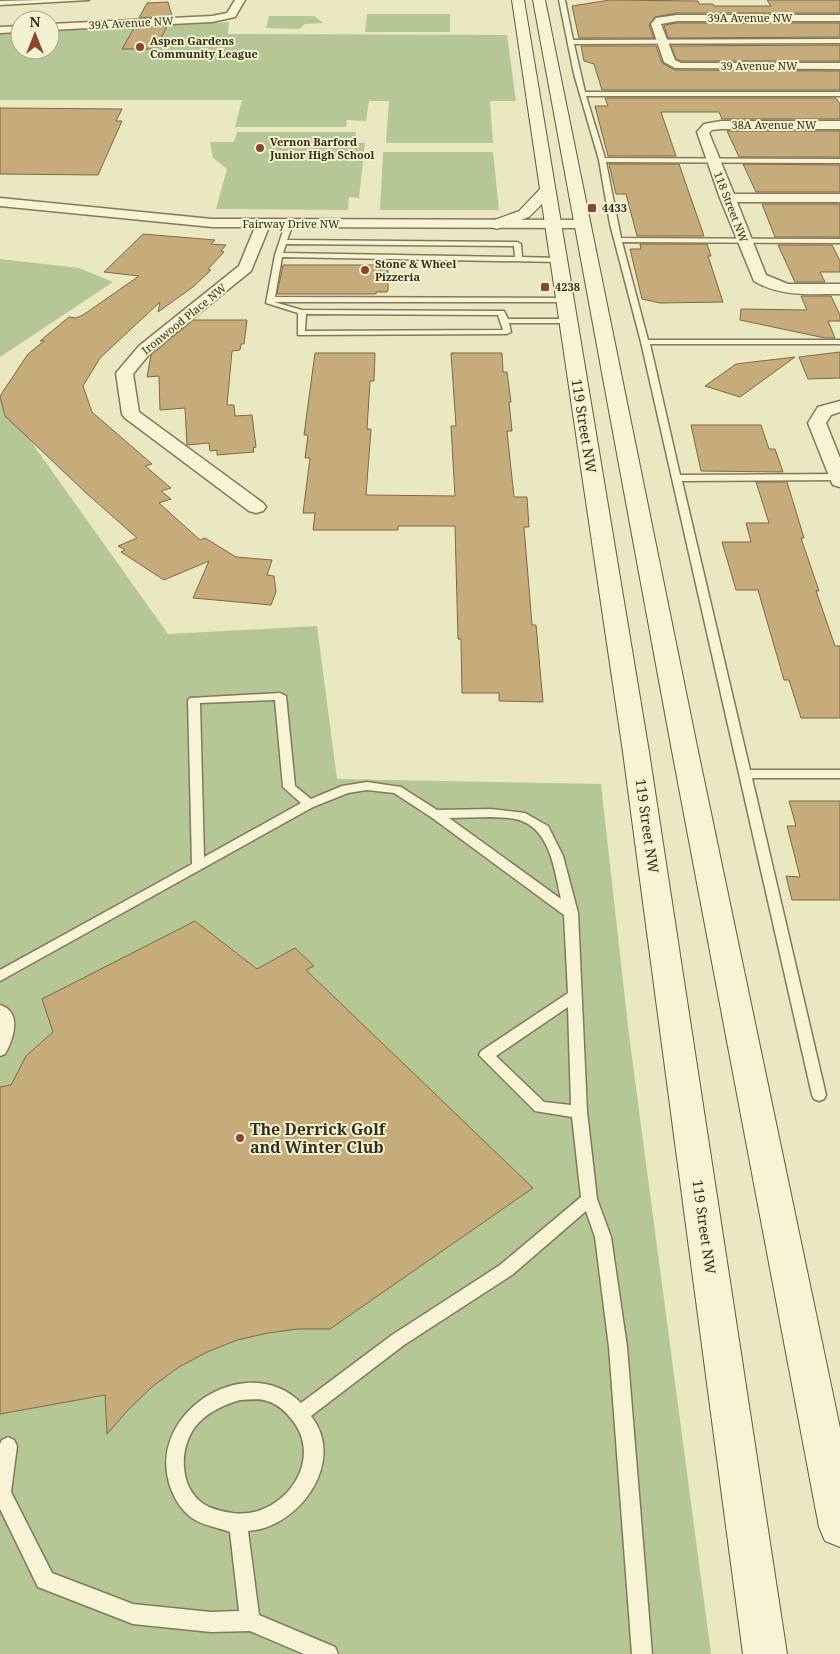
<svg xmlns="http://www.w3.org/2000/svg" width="840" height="1654" font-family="'Noto Serif',serif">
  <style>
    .green { fill: #b6c796 }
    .building { fill: #c6ac7a; stroke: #806942 }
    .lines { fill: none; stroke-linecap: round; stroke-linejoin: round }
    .service-casing { stroke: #83795a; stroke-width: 3 }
    .minor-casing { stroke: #83795a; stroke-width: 3 }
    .secondary-casing { stroke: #645a3d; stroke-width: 2 }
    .service { fill: #f6f4d4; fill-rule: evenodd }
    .minor { fill: #f6f4d4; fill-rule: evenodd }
    .secondary { fill: #f6f4d4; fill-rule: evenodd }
    .poi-dot { fill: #8d442e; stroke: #f2f1d0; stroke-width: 2 }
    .labels { text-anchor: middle; stroke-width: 4; stroke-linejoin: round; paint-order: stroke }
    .far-street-label { font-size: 11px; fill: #332d1d; stroke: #f2f1d0 }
    .far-poi-label { font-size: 11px; font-weight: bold; fill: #332d1d; stroke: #f2f1d0; text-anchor: start }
    .street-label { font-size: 14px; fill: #332d1d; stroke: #f2f1d0 }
    .near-poi-label { font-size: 16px; font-weight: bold; fill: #332d1d; stroke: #f2f1d0; text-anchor: start }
  </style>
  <rect width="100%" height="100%" fill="#eae8c1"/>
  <g class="green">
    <polygon points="367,14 450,14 450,32 365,32"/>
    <polygon points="269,16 314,16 323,23 305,24 299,29 266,28"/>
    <polygon points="229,22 228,34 507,35 516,101 490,101 493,143 386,143 389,101 369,101 366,121 347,120 346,127 235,127 242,100 0,100 0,33 20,32 20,50 50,50 50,30"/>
    <polygon points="237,132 356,132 355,142 365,143 359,198 349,197 348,210 216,209 227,169 213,158 210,142 234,142"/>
    <polygon points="383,152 493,152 499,210 380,210"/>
    <polygon points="0,259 79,268 113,282 0,357"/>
    <polygon points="0,398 168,634 317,626 337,779 601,784 629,1035 711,1654 0,1654"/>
  </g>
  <g class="building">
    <polygon points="610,0 698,1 699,4 713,4 714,6 771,6 767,0 840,0 840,13 677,13 655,17 649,25 654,38 579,38 572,6"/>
    <polygon points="168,2 172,16 139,18 147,3"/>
    <polygon points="677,23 840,23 840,37 668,38 664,25"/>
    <polygon points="167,26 156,49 122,49 134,28"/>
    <polygon points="840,45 840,61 681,61 676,59 671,46"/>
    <polygon points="581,46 656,46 662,63 675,70 840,71 840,90 602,90 594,64 584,61"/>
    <polygon points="605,98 836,98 840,104 840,119 722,119 719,112 661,112 676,156 608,156 595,106 608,106"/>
    <polygon points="0,108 122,109 116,121 122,121 98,175 0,174"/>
    <polygon points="727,131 840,131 840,157 739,157"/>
    <polygon points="609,164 679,164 704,236 637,236 626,194 616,194"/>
    <polygon points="743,164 840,165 840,192 756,192"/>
    <polygon points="762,204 840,204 840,237 775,237"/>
    <polygon points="143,234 215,240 211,244 226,245 221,251 224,252 208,269 211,270 193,287 158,312 160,302 100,358 83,386 92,412 152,464 145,466 171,488 161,491 171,499 159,503 200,540 205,538 236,557 272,560 267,575 274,576 276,592 271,605 193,598 209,561 164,580 121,552 125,550 118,546 137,538 85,492 5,416 0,396 28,354 44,341 40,341 69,317 76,318 83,315 139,276 104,272"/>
    <polygon points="640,244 707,244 711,256 708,256 723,302 660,303 642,299 630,249 641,249"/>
    <polygon points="778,245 832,245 840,261 840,272 820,272 825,282 795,282"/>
    <polygon points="283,265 388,265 388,290 387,292 376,292 376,294 277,294"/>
    <polygon points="801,296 831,296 840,315 840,321 828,321 835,338 825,338 740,320 741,309 807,310"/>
    <polygon points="193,320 247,320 244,344 241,344 240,350 232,351 227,405 234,405 235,416 252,415 256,447 253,448 254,452 217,455 217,450 210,451 209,443 187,445 185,408 160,410 159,376 147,377 151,355"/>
    <polygon points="840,352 840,378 808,379 799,357"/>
    <polygon points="315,353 375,353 374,381 370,381 367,429 371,429 366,495 455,496 451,426 456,426 451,353 502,353 503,372 507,372 511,402 509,402 512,431 507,431 514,497 527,497 529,527 524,527 532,625 536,625 543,702 499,701 499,693 462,693 461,639 458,639 455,526 398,526 398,530 313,530 315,513 303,513 310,458 305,458 308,435 304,435"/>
    <polygon points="795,357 740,397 705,386 736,364"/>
    <polygon points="691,425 761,425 769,449 775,449 783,472 701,471"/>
    <polygon points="756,482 787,482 804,538 801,538 819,591 816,591 835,646 840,646 840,718 801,718 789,680 784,680 758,590 736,590 722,542 751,542 746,523 769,523"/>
    <polygon points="789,801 840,801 840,900 792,900 786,876 800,877 787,826 796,826"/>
    <polygon points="195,921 257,969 295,948 314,966 306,970 533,1188 330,1329 298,1329 268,1333 237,1340 207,1352 179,1367 153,1386 129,1409 107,1434 105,1395 0,1414 0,1087 11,1085 26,1056 53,1032 42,999"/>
  </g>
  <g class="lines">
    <g class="service-casing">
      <g id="service">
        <polygon points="42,0 89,0 0,5 0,1"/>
        <polygon points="559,0 565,0 573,40 840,39 840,43 574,44 585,92 840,92 840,96 586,96 605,158 840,159 840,163 606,162 621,238 840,239 840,243 622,242 648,340 840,340 840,344 650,344 680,475 840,474 840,480 682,481 750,770 840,770 840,778 752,778 826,1095 824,1099 819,1101 814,1099 812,1095 641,342 610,224 599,160 574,74"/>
        <path d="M286,222L293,224L287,240L517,242L521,244L522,257L558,258L562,260L558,262L282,257L275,297L564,298L568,300L564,302H274L302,310L501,311H504L508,319H568L572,321L568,323H509L511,332L507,334L298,335V313L266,303L275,255ZM286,244L514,246L515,257L283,253ZM306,314L498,315L503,330L305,331Z"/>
        <path d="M280,693L286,696L295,786L311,799L342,786L367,782L401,787L437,810L491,809L525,813L548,826L563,856L578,913L587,1112L597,1199L611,1237L627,1347L652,1654H632L609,1347L595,1237L586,1211L512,1275L404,1345L311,1416C347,1461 299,1528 248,1531L259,1615L335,1647L338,1654H304L250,1631L211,1632L133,1624L38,1587L0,1509V1444L2,1440L8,1437L14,1440L17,1446L11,1492L52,1573L133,1604L211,1612L239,1611L230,1532C219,1528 207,1526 197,1521C184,1514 176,1502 171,1489C143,1414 247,1348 301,1403L392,1335L500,1265L581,1197L572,1117L535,1111L479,1055L481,1051L568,993L564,915L431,817L394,793L367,790L348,793L313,807L0,981V970L192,864L188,700L190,698ZM275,700L283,787L301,803L204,857L200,703ZM491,817C501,818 513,817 522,821C551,832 555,873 561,899L449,818ZM568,1007L571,1105L544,1102L496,1056ZM240,1400C249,1400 258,1398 267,1401C278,1404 286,1412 293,1421C319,1455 295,1499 258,1511C243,1516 224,1513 209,1507C180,1494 177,1451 195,1427C206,1413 223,1405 240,1400Z"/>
        <path d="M0,1005C23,1012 13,1040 5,1054L0,1056Z"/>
      </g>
    </g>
    <g class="minor-casing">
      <g id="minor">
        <polygon points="235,0 245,0 235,17 212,22 50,30 50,24 212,16 227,13"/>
        <polygon points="677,15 840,15 840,21 677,21 661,24 675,60 681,63 840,63 840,69 675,68 664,62 651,24 656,18"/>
        <polygon points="20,26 20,32 0,33 0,27"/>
        <path d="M721,121H840V129H721L712,130L709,133L734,194H840V202H737L766,275L788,284H840V294C810,294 781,297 754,281L720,198L697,132L704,124Z"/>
        <polygon points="0,198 212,219 583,220 588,221 590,224 588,227 583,228 269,227 251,271 151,352 133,374 139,412 263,503 266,507 263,511 256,513 249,511 125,418 122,414 116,373 139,346 239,266 255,227 212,227 0,206"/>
        <polygon points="840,401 840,412 831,415 826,423 840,458 840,487 833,485 831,481 808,423 818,407"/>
      </g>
    </g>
    <g class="secondary-casing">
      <g id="secondary">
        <polygon points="512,0 524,0 649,752 787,1654 743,1654 623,752 542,204 529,217 497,229 491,227 489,224 491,221 519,211 540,189"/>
        <polygon points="533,0 545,0 698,751 840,1428 840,1547 825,1541 819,1527 672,751"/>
      </g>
    </g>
    <use href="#service" class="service"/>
    <use href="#minor" class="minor"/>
    <use href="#secondary" class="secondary"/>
  </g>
  <g class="poi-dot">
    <circle cx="140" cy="47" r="5"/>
    <circle cx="260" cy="148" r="5"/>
    <rect x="587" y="203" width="10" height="10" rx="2.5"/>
    <circle cx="365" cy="270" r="5"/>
    <rect x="540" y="282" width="10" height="10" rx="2.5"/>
    <circle cx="240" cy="1138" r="5"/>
  </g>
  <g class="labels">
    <g class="far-street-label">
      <text x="750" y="22">39A Avenue NW</text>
      <text transform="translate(131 23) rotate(-3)" y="4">39A Avenue NW</text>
      <text x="759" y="70">39 Avenue NW</text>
      <text x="774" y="129">38A Avenue NW</text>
      <text transform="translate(731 207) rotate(69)" y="4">118 Street NW</text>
      <text x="291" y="228">Fairway Drive NW</text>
      <text transform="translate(184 319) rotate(-39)" y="4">Ironwood Place NW</text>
    </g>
    <g class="far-poi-label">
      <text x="150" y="45">Aspen Gardens<tspan x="150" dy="13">Community League</tspan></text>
      <text x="270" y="146">Vernon Barford<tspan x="270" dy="13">Junior High School</tspan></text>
      <text x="602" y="212">4433</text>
      <text x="375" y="268">Stone &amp; Wheel<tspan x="375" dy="13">Pizzeria</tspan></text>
      <text x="555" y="291">4238</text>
    </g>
    <g class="street-label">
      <text transform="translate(584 426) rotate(81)" y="5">119 Street NW</text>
      <text transform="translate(647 826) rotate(82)" y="5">119 Street NW</text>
      <text transform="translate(704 1227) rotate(82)" y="5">119 Street NW</text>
    </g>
    <g class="near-poi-label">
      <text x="250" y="1135">The Derrick Golf<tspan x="250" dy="18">and Winter Club</tspan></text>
    </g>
  </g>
  <g transform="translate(35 35)"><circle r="24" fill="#f2f1d0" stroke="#a6a388"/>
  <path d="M0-4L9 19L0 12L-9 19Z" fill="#8d442e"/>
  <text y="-8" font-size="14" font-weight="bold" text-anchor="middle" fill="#332d1d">N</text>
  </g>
</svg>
